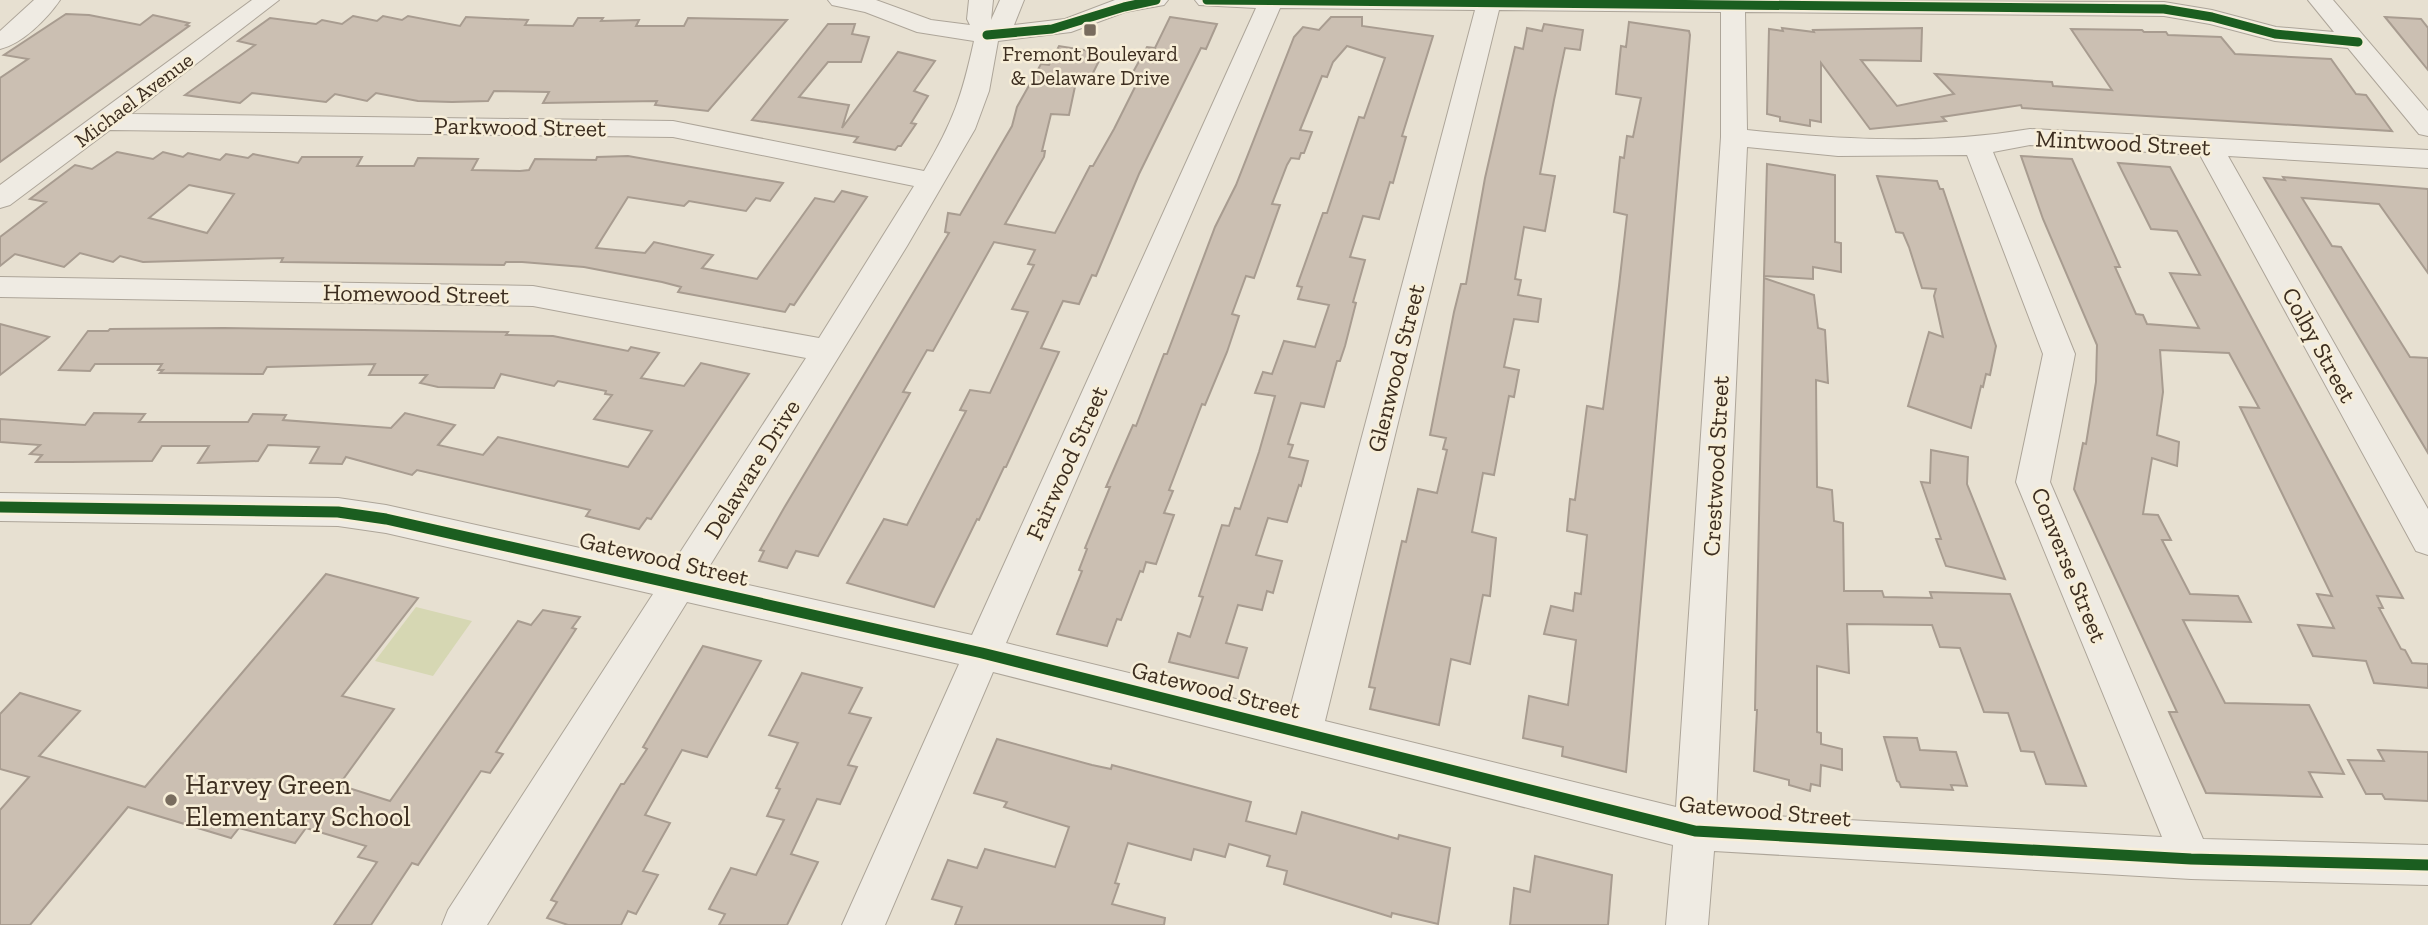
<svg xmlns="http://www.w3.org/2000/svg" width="2428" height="925" font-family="'Zilla Slab',serif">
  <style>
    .green { fill: #d6d7b3 }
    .building { fill: #cbbfb2; stroke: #a89c90; stroke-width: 2; fill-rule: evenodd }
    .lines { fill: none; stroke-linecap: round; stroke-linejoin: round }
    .minor-casing { stroke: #ada599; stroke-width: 2 }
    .minor { fill: #efebe3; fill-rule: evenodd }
    .cycleway-far1-casing { stroke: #f7eed8; stroke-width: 12 }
    .cycleway-casing { stroke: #f7eed8; stroke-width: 16 }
    .cycleway-far1 { stroke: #1b5e20; stroke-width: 9 }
    .cycleway { stroke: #1b5e20; stroke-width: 11 }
    .poi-dot { fill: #786c5e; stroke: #f7eed8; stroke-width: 2.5 }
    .labels { text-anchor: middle; stroke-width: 5; stroke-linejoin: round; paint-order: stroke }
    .far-poi-label { font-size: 21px; fill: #3d2e20; stroke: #f7eed8 }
    .far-street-label { font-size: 21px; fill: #3d2e20; stroke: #f7eed8 }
    .street-label { font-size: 24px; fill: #3d2e20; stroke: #f7eed8 }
    .near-poi-label { font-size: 28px; fill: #3d2e20; stroke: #f7eed8; text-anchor: start }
  </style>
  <rect width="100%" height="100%" fill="#e7e0d1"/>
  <polygon class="green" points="416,607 472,621 433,676 375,661"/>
  <g class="building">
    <polygon points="66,14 89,15 140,25 153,15 189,23 186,25 189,26 0,162 0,78 28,59 4,55"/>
    <polygon points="353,16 377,21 383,16 402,20 408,16 460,26 466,17 528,20 525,25 573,26 578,18 603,18 601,21 639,20 636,26 684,26 688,18 787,20 708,111 655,105 657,101 543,103 549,92 494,91 488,101 452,102 418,101 376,93 367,101 335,94 326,102 252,93 240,103 185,95 255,45 238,41 270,18 316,24 322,20 342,24"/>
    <polygon points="1170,17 1217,24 1206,49 1201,48 1139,174 1096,276 1092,275 1079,304 1063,301 1041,348 1059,352 1006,467 1004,467 979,520 977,519 934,607 847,583 884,519 907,525 966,411 960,410 970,390 990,393 1028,312 1012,309 1034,265 1028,264 1035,250 994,242 933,351 927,350 903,392 910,393 818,556 796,551 787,568 759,561 764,551 760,550 784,508 949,233 945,232 948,213 960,215 1012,126 1017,107 1041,64 1049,65 1059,46 1103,53 1090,79 1077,77 1069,115 1051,114 1042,151 1045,151 1044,157 1005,224 1055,233 1090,166 1093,166 1114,129 1141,75 1132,74 1147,47 1155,48"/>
    <polygon points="1331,17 1362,17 1362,26 1433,36 1402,136 1406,137 1393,183 1390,182 1379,219 1363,216 1350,257 1365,260 1353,302 1356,303 1345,346 1340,361 1337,361 1324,407 1301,403 1288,444 1293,445 1289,457 1308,461 1301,486 1299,485 1287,522 1268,518 1256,555 1282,561 1273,593 1267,591 1262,610 1238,605 1226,643 1247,648 1238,678 1169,662 1178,633 1190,637 1203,597 1199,596 1222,525 1229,526 1235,508 1240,509 1259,452 1275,396 1255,393 1263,372 1272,374 1284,341 1315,347 1329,305 1298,299 1302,287 1297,286 1323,213 1327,213 1359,117 1364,118 1385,58 1347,46 1333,62 1327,77 1322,76 1300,130 1312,132 1304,153 1301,153 1299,159 1291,158 1287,165 1272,204 1280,205 1254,278 1246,276 1232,314 1239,316 1227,352 1205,405 1202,404 1169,490 1173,491 1164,513 1174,515 1156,564 1146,562 1143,572 1140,571 1121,620 1117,619 1107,646 1057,634 1082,571 1079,570 1087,549 1085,548 1110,487 1106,487 1133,425 1136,426 1164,354 1167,354 1215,227 1236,185 1294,37 1303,27 1319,30"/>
    <polygon points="2385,17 2421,19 2428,28 2428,70"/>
    <polygon points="1629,22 1689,31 1690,35 1626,772 1562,756 1563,747 1523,738 1529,696 1568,705 1576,640 1544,634 1551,606 1573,611 1575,593 1581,594 1587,535 1567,531 1570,499 1575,500 1587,406 1603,409 1619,286 1627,215 1614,212 1620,157 1624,158 1627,136 1633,137 1641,98 1616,94 1621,46 1626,47"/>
    <polygon points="828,24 855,24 852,34 869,37 861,62 828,62 799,97 849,105 842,128 898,52 935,61 914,91 928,96 911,123 916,124 901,146 898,146 895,150 854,142 858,137 752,120"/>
    <polygon points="1544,24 1583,30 1580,50 1565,48 1554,100 1540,174 1555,176 1545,231 1524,227 1515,279 1521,280 1518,295 1541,299 1538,322 1514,319 1504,367 1519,370 1514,397 1509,396 1494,475 1483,473 1472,532 1496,538 1490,596 1483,595 1470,664 1451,659 1439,725 1370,709 1375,688 1369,687 1402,541 1406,542 1418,489 1437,493 1447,450 1443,449 1446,438 1430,435 1454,312 1461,284 1466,284 1485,178 1515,47 1523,49 1527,28 1542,31"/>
    <polygon points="1782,28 1814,32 1813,30 1922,28 1921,61 1861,60 1897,106 1954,94 1935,74 2052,82 2053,86 2112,90 2071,29 2142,30 2144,32 2166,32 2168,35 2221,37 2235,54 2331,59 2356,94 2366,95 2392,131 2098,113 2022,108 2021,105 1942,117 1946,121 1870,129 1821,63 1821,122 1810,120 1810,126 1780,121 1780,117 1767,114 1769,29 1783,31"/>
    <path d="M117,152L153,159L163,152L183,157L188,153L220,160L226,154L248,158L253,154L298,163L302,157H362L357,166H414L418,158L478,159L472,170L520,171L529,170L535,159L596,160L597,157L628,156L783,183L770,201L756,198L746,211L689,201L684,206L628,197L596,248L645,253L654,242L713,255L702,268L757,279L815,198L834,202L842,191L867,197L794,305L790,304L785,312L678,292L681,287L662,282L584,267L522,262H506L504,265L281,262L283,258L143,262L120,256L113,262L80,253L64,267L15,254L0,266V237L46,202L30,199L75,165L92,169ZM189,185L234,194L207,233L149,218Z"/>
    <polygon points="2021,156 2072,159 2120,267 2115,267 2136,314 2143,315 2147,324 2199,328 2170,273 2200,275 2177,231 2151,229 2118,163 2170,167 2403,598 2377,596 2383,608 2379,608 2401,649 2405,650 2412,663 2428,664 2428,688 2374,683 2366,661 2313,656 2298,625 2334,628 2317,594 2332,596 2240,407 2259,408 2229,353 2160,350 2163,392 2157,435 2179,442 2177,466 2152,458 2143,514 2158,515 2171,540 2162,540 2190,594 2238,596 2251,622 2183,620 2225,703 2309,705 2344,774 2309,772 2322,797 2206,793 2169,712 2177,712 2074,489 2083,443 2086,444 2096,382 2097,345 2043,219"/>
    <polygon points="1767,164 1835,175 1835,242 1841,243 1841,272 1813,267 1813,279 1764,276"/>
    <polygon points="1877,176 1937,181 1940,189 1943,189 1996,346 1990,375 1986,374 1983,387 1981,386 1971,428 1908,406 1929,332 1943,337 1934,296 1936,289 1922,288 1909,247 1903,233 1896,232"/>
    <polygon points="2283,177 2428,189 2428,273 2379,204 2302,198 2332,246 2341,247 2410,357 2428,358 2428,453 2264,178 2285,180"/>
    <polygon points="1764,278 1814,295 1818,328 1825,330 1828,383 1816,380 1817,487 1832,490 1834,521 1843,523 1844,591 1882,591 1884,597 1932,598 1930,592 2010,594 2086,786 2046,784 2034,752 2021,751 2008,713 1984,712 1960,648 1940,647 1932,625 1847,624 1849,673 1817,666 1817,732 1821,733 1821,744 1842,749 1842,770 1821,765 1820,786 1811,784 1810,791 1789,785 1789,780 1754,771 1757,710 1755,710"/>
    <polygon points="0,324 49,337 0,375"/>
    <polygon points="224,328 508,332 506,335 553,336 628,351 631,347 659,353 641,378 684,386 701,363 749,374 651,519 647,518 639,529 586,516 590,510 417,470 412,475 346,457 342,464 310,463 319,447 268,445 258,461 198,463 209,446 162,446 152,461 71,462 36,462 42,455 30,454 40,445 0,442 0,419 85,425 94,413 145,414 139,422 248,422 253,414 286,415 283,420 391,428 405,413 455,425 438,445 483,455 498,437 628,467 652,431 594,419 612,395 605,394 606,391 558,381 554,386 501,374 494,388 438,387 420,383 427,375 369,375 375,364 267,367 263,374 160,373 163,370 158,370 162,364 95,364 90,371 59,370 88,331 108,331 110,329"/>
    <polygon points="1931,450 1968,457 1967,484 2005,579 1946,566 1936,539 1941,539 1921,482 1930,483"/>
    <polygon points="326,574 418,598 342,696 394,709 339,785 390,801 518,621 531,625 543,610 580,617 572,628 576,629 496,752 503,754 490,773 481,771 418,865 412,863 371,925 334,925 377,862 358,857 366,846 306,828 295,843 239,828 231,838 128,807 30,925 0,925 0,810 29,777 0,769 0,714 20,693 80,711 39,756 145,787"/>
    <polygon points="703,646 761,661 707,757 682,750 645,815 670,823 643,871 658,875 636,914 628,911 621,925 568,925 547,918 557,902 551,900 621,784 624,784 647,749 643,747"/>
    <polygon points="802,673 862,688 849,713 871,718 848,765 857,767 840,804 817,799 791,854 818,862 787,925 719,925 725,914 709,909 731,868 756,875 784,820 767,816 780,789 776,788 798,743 769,735"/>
    <polygon points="1884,737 1917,738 1920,750 1956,752 1967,786 1951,785 1953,790 1901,787 1899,782 1897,781"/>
    <polygon points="997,739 1092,765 1111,769 1112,765 1251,802 1246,821 1296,834 1302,812 1398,839 1399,835 1450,848 1438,924 1392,913 1391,917 1284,884 1287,871 1267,866 1270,856 1229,844 1225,857 1194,849 1191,860 1128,843 1115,883 1119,884 1112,904 1165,918 1164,925 955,925 962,907 932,899 948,860 977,868 985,849 1055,867 1069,827 1004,807 1007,802 974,793"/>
    <polygon points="2378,750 2428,752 2428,801 2385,799 2382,794 2366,794 2348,760 2384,761"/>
    <polygon points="1535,856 1612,875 1608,925 1510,925 1514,888 1530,892"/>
  </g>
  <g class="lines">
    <g class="minor-casing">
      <g id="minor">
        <path d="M34,0H60C47,19 22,44 0,49V31Z"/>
        <path d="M252,0H279L131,114L673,121L924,171C953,122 962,96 974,41L917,32L865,12L832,5L828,0H876L931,20L970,25L967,19L969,0H993L991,20L1000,0H1024L1014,25L1065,19L1115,0H1168L1164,5L1125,12L1071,32L998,41L989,91L975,129L907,246L704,575L972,635L1256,8L1199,5L1195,0L2164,2L2212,10L2276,27L2334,32L2308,0H2333L2428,111V136L2419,134L2348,48L2275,41L2210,24L2164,16L1745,12L1747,130C1842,140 1935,145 2030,129L2428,150V168L2228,156L2428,509V555L2416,551L2200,155L2030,145L1993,152L2075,354L2050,482L2203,839L2428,845V885L2191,879L1714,851L1708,925H1666L1673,845L993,672L885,925H842L959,664L687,602L487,925H442L448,910L653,594L386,533L338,526L0,521V493L338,498L386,505L670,568L806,358L533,306L0,297V277L533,286L819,338L914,186L673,137L110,130L10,205L0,208V185ZM1280,8L1475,10L1289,712L1006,643ZM1499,10L1721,12V137L1676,807L1325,721ZM1747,147L1838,156L1967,155L2043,354L2016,482L2162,837L1716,813Z"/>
      </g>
    </g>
    <use href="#minor" class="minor"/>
    <g class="cycleway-far1-casing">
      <g id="cycleway-far1">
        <polyline points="1207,0 2164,9 2212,17 2275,34 2358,42"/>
        <polyline points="987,35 1052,29 1124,7 1156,0"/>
      </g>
    </g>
    <g class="cycleway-casing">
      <polyline id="cycleway" points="0,507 338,512 386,519 982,653 1695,831 2191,859 2428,865"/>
    </g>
    <use href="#cycleway-far1" class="cycleway-far1"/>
    <use href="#cycleway" class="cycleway"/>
  </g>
  <g class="poi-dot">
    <rect x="1083" y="23" width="14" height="14" rx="3.5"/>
    <circle cx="171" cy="800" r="7"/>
  </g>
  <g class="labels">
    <g class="far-poi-label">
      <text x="1090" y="61">Fremont Boulevard<tspan x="1090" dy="24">&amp; Delaware Drive</tspan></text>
    </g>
    <g class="far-street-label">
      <text transform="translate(134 100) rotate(-37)" y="7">Michael Avenue</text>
    </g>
    <g class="street-label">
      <text transform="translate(520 127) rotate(1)" y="8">Parkwood Street</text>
      <text transform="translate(2123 143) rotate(3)" y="8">Mintwood Street</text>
      <text transform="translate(416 294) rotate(1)" y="8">Homewood Street</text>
      <text transform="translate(2319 345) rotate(61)" y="8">Colby Street</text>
      <text transform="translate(1396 368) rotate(-76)" y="8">Glenwood Street</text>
      <text transform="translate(1067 463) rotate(-66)" y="8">Fairwood Street</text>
      <text transform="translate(1716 466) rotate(-87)" y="8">Crestwood Street</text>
      <text transform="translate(752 469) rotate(-58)" y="8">Delaware Drive</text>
      <text transform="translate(664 559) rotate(13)" y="8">Gatewood Street</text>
      <text transform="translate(2069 565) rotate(68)" y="8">Converse Street</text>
      <text transform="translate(1216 690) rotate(14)" y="8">Gatewood Street</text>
      <text transform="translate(1765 811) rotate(5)" y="8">Gatewood Street</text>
    </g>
    <g class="near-poi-label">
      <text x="185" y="794">Harvey Green<tspan x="185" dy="32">Elementary School</tspan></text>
    </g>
  </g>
</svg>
